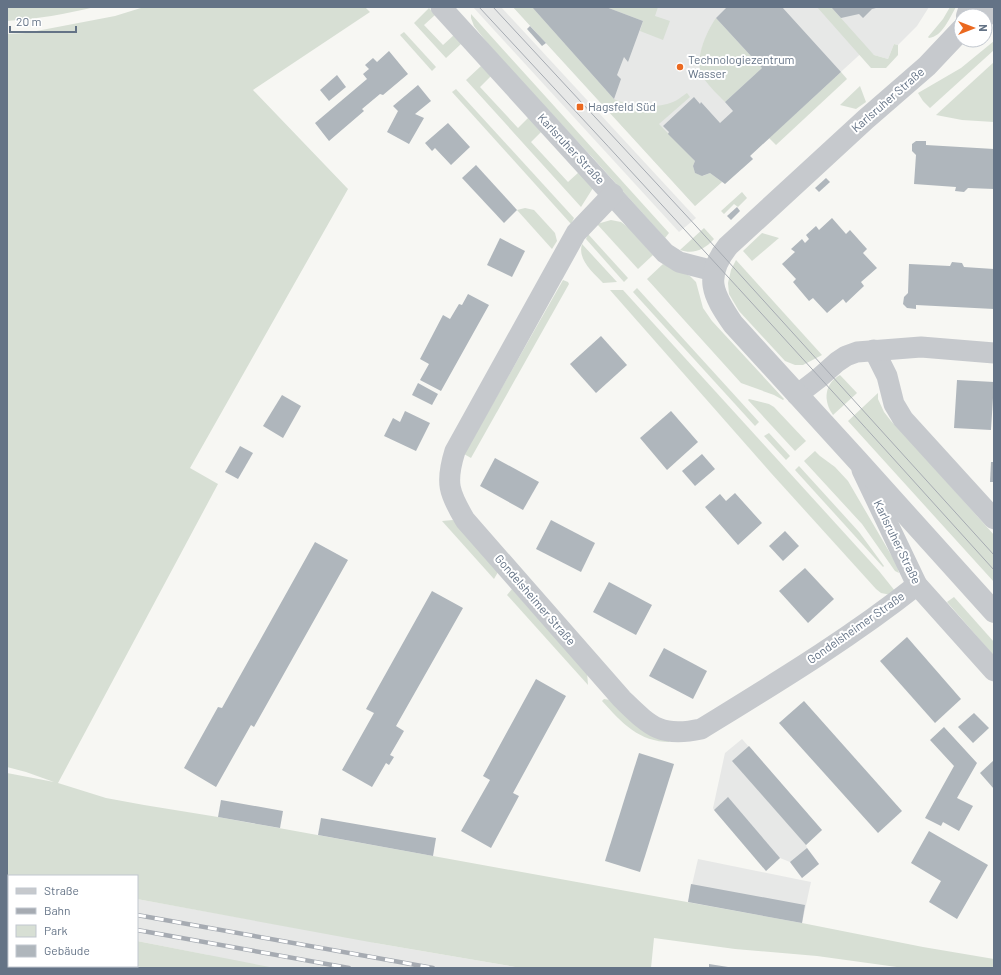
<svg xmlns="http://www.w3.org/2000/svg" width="1001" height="975" font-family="Barlow,sans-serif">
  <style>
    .built { fill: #e7e8e7 }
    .green { fill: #d7dfd4 }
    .building { fill: #afb6bc }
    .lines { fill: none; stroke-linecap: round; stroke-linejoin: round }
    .minor { stroke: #c6c9cd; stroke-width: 21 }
    .tertiary { stroke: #c6c9cd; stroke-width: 22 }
    .tram { stroke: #a6abb2; stroke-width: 1 }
    .rail-casing { stroke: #a6abb2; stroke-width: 4.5 }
    .rail { stroke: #fff; stroke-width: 3; stroke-dasharray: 9; stroke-linecap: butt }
    .poi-dot { fill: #eb6920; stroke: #fff; stroke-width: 1.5 }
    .labels { text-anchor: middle; stroke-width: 4; stroke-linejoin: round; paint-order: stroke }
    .poi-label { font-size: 12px; fill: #647386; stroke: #fff; text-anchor: start }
    .street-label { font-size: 12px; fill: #647386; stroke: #fff }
  </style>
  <rect width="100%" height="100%" fill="#f7f7f3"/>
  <g class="built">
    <polygon points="473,7 501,7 696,218 679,232"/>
    <polygon points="513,7 929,7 917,26 898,45 894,44 888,59 874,55 867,48 750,155 753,159 742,169 739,166 695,206"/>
    <polygon points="742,739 822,830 806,845 807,848 819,864 802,878 790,862 780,858 766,871 714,810 713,808 725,753"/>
    <polygon points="698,859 811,882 802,923 688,902"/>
    <polygon points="137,899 325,933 334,929 375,943 521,968 224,968 208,955 137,941"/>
  </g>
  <g class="green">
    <path d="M7,7H95C66,14 37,19 7,21Z"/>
    <polygon points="144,7 365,7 370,12 253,90 348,189 190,468 218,484 58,783 106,798 144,805 218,817 433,856 802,923 923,947 994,959 994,968 904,968 817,956 735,949 654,938 651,968 521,968 375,943 137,899 137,876 7,876 7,773 54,782 26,772 7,767 7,34 26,33 115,16"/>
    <path d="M513,7H532L614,99C631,107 655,109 673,102C678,100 682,96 687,93L690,97L659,124L695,161L693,166L695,173L703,176L710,173L722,182L695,206Z"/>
    <polygon points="606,7 658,7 655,16 670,21 663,40 640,31 643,21"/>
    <polygon points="817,7 831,7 874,55 888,59 894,44 898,45 898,55 886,68 871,68"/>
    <path d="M950,7H956C950,17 942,37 929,38L928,37L943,19Z"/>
    <polygon points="429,8 435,15 424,25 443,45 454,35 462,43 446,58 414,23"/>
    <polygon points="471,14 669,233 665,238 593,158 558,121 489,45 474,26 471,18"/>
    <path d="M716,18L762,68L725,102C718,95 710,87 704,79C692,63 706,32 716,18Z"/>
    <polygon points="404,32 436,67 432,71 400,35"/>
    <polygon points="994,41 994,50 930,108 923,101 918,93 961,68"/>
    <polygon points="994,62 994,122 962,120 936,115"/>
    <polygon points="481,66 491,76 480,87 518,128 529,117 542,131 531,142 568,182 579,172 593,188 581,207 466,80"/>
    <polygon points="841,72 847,79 776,145 769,138"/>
    <polygon points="860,86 866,102 856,109 840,105"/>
    <polygon points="456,89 574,218 571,224 452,92"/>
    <polygon points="742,192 747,198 738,207 734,204 724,214 721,211"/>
    <polygon points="525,208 534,210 555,233 557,241 552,249 517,210"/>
    <polygon points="611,220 621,222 629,228 653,255 638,269 597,224"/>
    <path d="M704,228L714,239C705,249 694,255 680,250Z"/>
    <polygon points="762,233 779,238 752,261 743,251"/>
    <polygon points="588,234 628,278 624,282 586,239"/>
    <path d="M582,244L617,282L603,283C594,273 577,260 582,244Z"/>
    <polygon points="736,260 822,355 803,365 795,365 785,361 739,311 729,294 728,283 731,270"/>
    <polygon points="663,264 690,276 696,282 703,308 712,321 784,399 783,400 774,395 741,383 647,279"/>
    <polygon points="563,280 568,282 569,284 471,458 464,454"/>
    <polygon points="637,288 759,422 755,426 633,292"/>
    <polygon points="610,290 623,290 879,571 895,591 891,595 881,593 876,589 771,473"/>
    <path d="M840,375L857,393L833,415C823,401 824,384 840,375Z"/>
    <polygon points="878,393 878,399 884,412 891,421 914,445 994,535 994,582 848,421"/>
    <polygon points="749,399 769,404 774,407 806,441 795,451 748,400"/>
    <polygon points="769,433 790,456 786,460 764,436"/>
    <polygon points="815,451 820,456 835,467 848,481 897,565 899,573 895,571 862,524 804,461"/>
    <polygon points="799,466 859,532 884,566 883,567 795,470"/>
    <polygon points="453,520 498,572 494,579 442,521"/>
    <polygon points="512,589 587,672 588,685 507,595"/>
    <polygon points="954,597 994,642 994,656 947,602"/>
    <path d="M604,699L610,700L670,742C639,742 622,723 602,701Z"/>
    <polygon points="7,917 9,917 9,966 70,966 45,968 7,968"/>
    <polygon points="137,941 275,968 146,968 135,966 137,966"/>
  </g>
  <g class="building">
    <polygon points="532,7 606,7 643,21 628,62 624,57 617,75 621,79 614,99"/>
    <polygon points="727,7 782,7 841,72 750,156 753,159 725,184 710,173 702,176 695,173 693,166 695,161 668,134 669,132 663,126 694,97 700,104 701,102 720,123 733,111 725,102 762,68 716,18"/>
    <polygon points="831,7 876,7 876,8 872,9 863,18 859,14 841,18"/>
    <polygon points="530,26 546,43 542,46 527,29"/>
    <polygon points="389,51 408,74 383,95 380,94 362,109 364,111 329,141 315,123 367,79 363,74 369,69 365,65 373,58 377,62"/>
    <polygon points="337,75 346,87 329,101 320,90"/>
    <polygon points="418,85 431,101 415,114 424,118 409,144 387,132 398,111 393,106"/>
    <polygon points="448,123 470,147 451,165 435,148 432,151 425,143"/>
    <polygon points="916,141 926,141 926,145 994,149 994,189 968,188 964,192 955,191 956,187 914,184 916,155 912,151 912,144"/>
    <polygon points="476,165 517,210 504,223 462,178"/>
    <polygon points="826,178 830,182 819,192 815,188"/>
    <polygon points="737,207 740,211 731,220 727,216"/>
    <polygon points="832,218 846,234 850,230 867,249 863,253 877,268 861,282 864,286 846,303 843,299 827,313 813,298 809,301 793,282 796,279 782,264 795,252 791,249 802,239 805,243 809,239 806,235 816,226 819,230"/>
    <polygon points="500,238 525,251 512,277 487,265"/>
    <polygon points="952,262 962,263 964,267 994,269 994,309 916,305 916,309 907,308 903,304 904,297 908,293 909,264 950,266"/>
    <polygon points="468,294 489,305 441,391 420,380 429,364 420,359 443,315 450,319 459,304 462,305"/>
    <polygon points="601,336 627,365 596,393 570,364"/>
    <polygon points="957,380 994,382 991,430 954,428"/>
    <polygon points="418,383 438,394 432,405 412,395"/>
    <polygon points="282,395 301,406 283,438 263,426"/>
    <polygon points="405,411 430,423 416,451 384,436 393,418 400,422"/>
    <polygon points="671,411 698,442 667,470 640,438"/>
    <polygon points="240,446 253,453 238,479 225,472"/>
    <polygon points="702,454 715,469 695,486 682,471"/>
    <polygon points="495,458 539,482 523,510 480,486"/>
    <polygon points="991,462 994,462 994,482 990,482"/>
    <polygon points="735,493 762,523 738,545 705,507 720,494 726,501"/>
    <polygon points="551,520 595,543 581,572 536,549"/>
    <polygon points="785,531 799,546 783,561 769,546"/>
    <polygon points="315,542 348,560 254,727 251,725 216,787 184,768 218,707 222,708"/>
    <polygon points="805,568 834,599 808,623 779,591"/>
    <polygon points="609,582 652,605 636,635 593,612"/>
    <polygon points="432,591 463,608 396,726 404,731 390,755 394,757 389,765 386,763 372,787 342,770 374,713 366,709"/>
    <polygon points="907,637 961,699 935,723 880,661"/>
    <polygon points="664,648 707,671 693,699 649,676"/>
    <polygon points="536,679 566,696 513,793 519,796 491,848 461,831 490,780 483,776"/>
    <polygon points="804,701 902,811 878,833 779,723"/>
    <polygon points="974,713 989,728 973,743 958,727"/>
    <polygon points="944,727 977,763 957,798 973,806 959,831 943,822 941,826 925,818 954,766 930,740"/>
    <polygon points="749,746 822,830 806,845 732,761"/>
    <polygon points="639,753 674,764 640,872 605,861"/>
    <polygon points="994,760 994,789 980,773"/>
    <polygon points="728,797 780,858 766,871 714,810"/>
    <polygon points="221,800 283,811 280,828 218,817"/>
    <polygon points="321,818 436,838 433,856 318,835"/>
    <polygon points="929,831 988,865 957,919 929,902 941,881 911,863"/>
    <polygon points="807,848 819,864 802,878 790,862"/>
    <polygon points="691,884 805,905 802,923 688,902"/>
    <polygon points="709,964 728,967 728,968 709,968"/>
  </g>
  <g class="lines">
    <g class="minor">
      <polyline points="441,7 665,253 679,262 714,271"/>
      <path d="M613,194L576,233L455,451C445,483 449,493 465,520L622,699C650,726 660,738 701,729C774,684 849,639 917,585"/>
      <polyline points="874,350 887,376 894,404 903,419 994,519"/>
      <polyline points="797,395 819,378 837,362 846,356 857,352 921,347 994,353"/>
      <polyline points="862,470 917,585 994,671"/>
    </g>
    <g class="tertiary">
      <polyline points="967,16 970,7"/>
      <polyline points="985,16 994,11"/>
      <path d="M961,30L927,66L866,119L728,246C703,277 713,295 733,324L858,461L994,612"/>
    </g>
    <g class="tram">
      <path d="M479,7C652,193 824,381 994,570"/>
      <polyline points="493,7 696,226 994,555"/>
    </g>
    <g class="rail-casing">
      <g id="rail">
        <polyline points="7,891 9,891"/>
        <polyline points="7,907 9,907"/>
        <polyline points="137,915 433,968"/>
        <polyline points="137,930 349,968"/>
      </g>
    </g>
    <use href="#rail" class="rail"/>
  </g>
  <g class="poi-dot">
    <circle cx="680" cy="67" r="4"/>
    <rect x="576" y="103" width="8" height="8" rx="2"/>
  </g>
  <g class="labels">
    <g class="poi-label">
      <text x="688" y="64">Technologiezentrum<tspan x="688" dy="14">Wasser</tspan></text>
      <text x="588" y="111">Hagsfeld Süd</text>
    </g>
    <g class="street-label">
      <text transform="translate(888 100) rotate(-41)" y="4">Karlsruher Straße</text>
      <text transform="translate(571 149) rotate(47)" y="4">Karlsruher Straße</text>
      <text transform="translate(897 542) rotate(64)" y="4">Karlsruher Straße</text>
      <text transform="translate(535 600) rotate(49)" y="4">Gondelsheimer Straße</text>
      <text transform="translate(856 628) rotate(-35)" y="4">Gondelsheimer Straße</text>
    </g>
  </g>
  <rect width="1001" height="975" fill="none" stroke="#647386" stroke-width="16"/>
  <rect x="8" y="875" width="130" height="92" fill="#ffffff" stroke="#c1c7cf"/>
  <rect x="16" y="888" width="20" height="6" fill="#c6c9cd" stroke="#c1c7cf"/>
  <text x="44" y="895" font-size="12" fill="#647386">Straße</text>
  <rect x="16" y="908" width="20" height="6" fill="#a6abb2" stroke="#c1c7cf"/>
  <text x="44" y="915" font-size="12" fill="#647386">Bahn</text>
  <rect x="16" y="925" width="20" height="12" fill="#d7dfd4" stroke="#c1c7cf"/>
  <text x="44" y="935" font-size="12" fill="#647386">Park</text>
  <rect x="16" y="945" width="20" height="12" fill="#afb6bc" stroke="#c1c7cf"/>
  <text x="44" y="955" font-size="12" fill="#647386">Gebäude</text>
  <g transform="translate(973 28) rotate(90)"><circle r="19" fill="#ffffff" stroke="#c1c7cf"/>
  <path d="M0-3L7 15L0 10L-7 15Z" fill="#eb6920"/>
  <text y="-6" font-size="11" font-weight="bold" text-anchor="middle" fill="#647386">N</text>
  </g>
  <path d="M10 26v6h66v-6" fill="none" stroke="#647386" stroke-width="2"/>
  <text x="16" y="26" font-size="12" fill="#647386" stroke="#ffffff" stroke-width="3" paint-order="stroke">20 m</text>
</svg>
